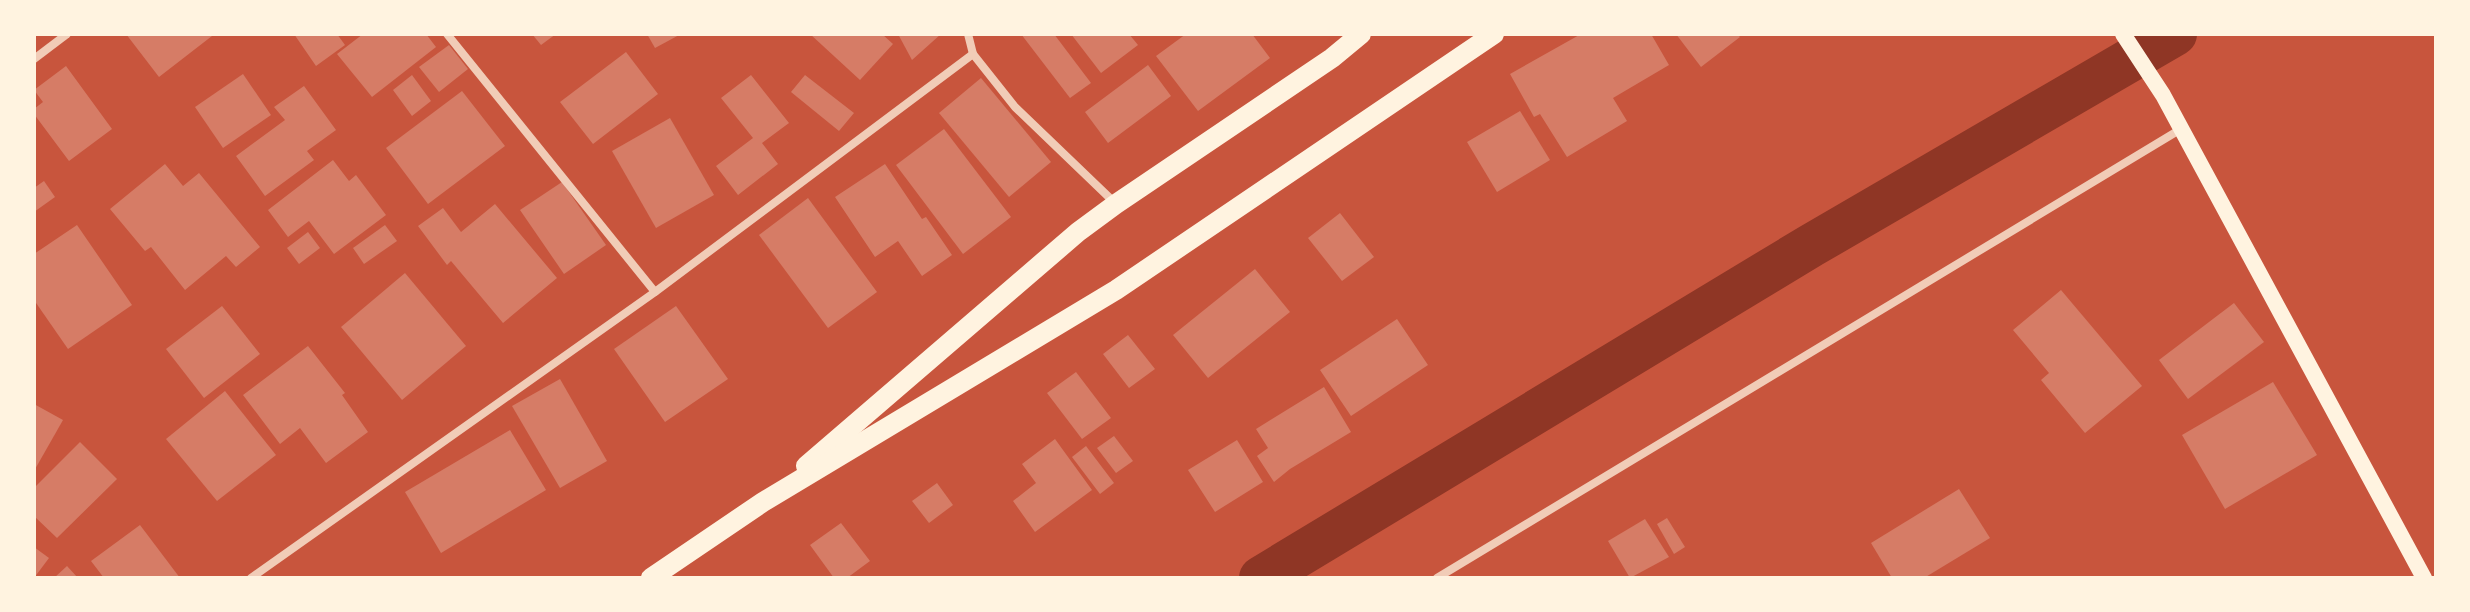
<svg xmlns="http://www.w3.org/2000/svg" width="2470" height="612" font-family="Lato,sans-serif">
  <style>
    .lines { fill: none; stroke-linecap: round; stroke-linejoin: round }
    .canal { stroke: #8f3625; stroke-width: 44 }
    .building { fill: #d67c66 }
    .minor { stroke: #f1ccb7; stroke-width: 8 }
    .secondary { stroke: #fff3e0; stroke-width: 16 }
    .primary { stroke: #fff3e0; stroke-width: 20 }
  </style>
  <rect width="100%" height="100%" fill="#c8553d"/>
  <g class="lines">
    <polyline class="canal" points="1261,578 1812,245 2175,34"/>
  </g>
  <g class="building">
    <polygon points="126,34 210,34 212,36 159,77"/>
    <polygon points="294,34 337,34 345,45 316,66"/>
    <polygon points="363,34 426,34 436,47 372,97 337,54"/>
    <polygon points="532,34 556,34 541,45"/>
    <polygon points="647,34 681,34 655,48"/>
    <polygon points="810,34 882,34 893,44 860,80"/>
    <polygon points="898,34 941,34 912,60"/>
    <polygon points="1021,34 1054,34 1091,83 1070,98"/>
    <polygon points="1071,34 1129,34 1138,45 1101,73"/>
    <polygon points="1186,34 1252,34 1270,58 1198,111 1156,56"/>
    <polygon points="1581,34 1651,34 1669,65 1613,98 1627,121 1567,157 1540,114 1534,117 1510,74"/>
    <polygon points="1676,34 1737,34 1740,37 1701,67"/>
    <polygon points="449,45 468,69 439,92 419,67"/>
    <polygon points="626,52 658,94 593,144 560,102"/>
    <polygon points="1148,65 1171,96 1108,143 1085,112"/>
    <polygon points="66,66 112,129 69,161 34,114 34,109 43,102 34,90"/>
    <polygon points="243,74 271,115 223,148 195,107"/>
    <polygon points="412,75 431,101 412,116 393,90"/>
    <polygon points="751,75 789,123 762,143 778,164 738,195 716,166 753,138 721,98"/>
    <polygon points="805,75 854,113 839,131 791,92"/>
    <polygon points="981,78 1051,162 1009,197 939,113"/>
    <polygon points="304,86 336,130 307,151 314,160 265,196 236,156 285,120 274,107"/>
    <polygon points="462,91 505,146 428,204 386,148"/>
    <polygon points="1520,111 1550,160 1497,192 1467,142"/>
    <polygon points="670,118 714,195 656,228 612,151"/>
    <polygon points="944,129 1011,217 963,254 896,165"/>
    <polygon points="333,160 349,181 356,175 386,215 334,254 309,221 288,237 268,210"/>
    <polygon points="165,164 183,186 199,173 260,247 236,267 226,256 185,290 151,247 145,251 110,209"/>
    <polygon points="885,164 922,219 926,217 952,255 922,276 898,241 875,257 835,197"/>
    <polygon points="44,181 55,197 34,212 34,188"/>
    <polygon points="562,182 606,245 564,274 520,210"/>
    <polygon points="808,198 877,292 828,328 759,235"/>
    <polygon points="495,204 557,278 503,323 451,261 447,265 418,226 443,208 461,232"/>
    <polygon points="1340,213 1374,257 1342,281 1308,238"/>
    <polygon points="77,225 132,305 68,349 34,300 34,254"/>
    <polygon points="385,225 397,241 364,264 353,248"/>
    <polygon points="308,232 320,248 299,264 287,248"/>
    <polygon points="1255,269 1290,312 1208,378 1173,335"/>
    <polygon points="405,273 466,346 402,400 341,327"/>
    <polygon points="2061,290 2142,386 2085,433 2041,380 2049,373 2013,330"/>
    <polygon points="2234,303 2264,342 2188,399 2159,360"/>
    <polygon points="222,306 260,354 204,398 166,349"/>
    <polygon points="676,306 728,379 665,422 614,349"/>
    <polygon points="1397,319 1428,365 1351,416 1320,370"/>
    <polygon points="1128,335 1155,369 1129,388 1103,354"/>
    <polygon points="308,346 345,393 342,395 368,432 326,463 300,428 280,444 243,395"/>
    <polygon points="1076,372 1111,418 1082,439 1047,393"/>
    <polygon points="560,379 607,461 560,488 512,406"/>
    <polygon points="2273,382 2317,455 2225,509 2182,435"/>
    <polygon points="1324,387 1351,432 1290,469 1274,482 1257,456 1268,448 1256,429"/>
    <polygon points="225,391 276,455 217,501 166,439"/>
    <polygon points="34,404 63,420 34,471"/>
    <polygon points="510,430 546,490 441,553 405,492"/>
    <polygon points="1114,436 1133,461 1116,473 1097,448"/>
    <polygon points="1055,439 1092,490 1035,532 1013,501 1036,483 1022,464"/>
    <polygon points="1237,440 1263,482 1215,512 1188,470"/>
    <polygon points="80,442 117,479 57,538 34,516 34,488"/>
    <polygon points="1086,446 1114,483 1100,494 1072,457"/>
    <polygon points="937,483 953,505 929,523 912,501"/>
    <polygon points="1959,489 1990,538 1924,578 1892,578 1871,543"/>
    <polygon points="1667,518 1685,547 1674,554 1657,524"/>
    <polygon points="1645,519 1669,557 1630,578 1608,541"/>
    <polygon points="841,523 870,561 847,578 834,578 810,545"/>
    <polygon points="140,525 180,578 104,578 91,561"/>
    <polygon points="34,547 49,558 34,578"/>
    <polygon points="67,566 78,578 54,578"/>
  </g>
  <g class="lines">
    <g class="minor">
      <polyline points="447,34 655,292"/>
      <polyline points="968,34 973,54 1015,107 1115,203"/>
      <polyline points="34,59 67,34"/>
      <polyline points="251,578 655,292 973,54"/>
      <polyline points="1437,578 2181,129"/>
    </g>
    <polyline class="secondary" points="2123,34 2163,95 2424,578"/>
    <g class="primary">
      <polyline points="806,466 1078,232 1116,204 1332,58 1361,34"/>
      <polyline points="651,578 763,502 1116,290 1494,34"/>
    </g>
  </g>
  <rect width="2470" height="612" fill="none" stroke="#fff3e0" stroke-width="72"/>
</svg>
